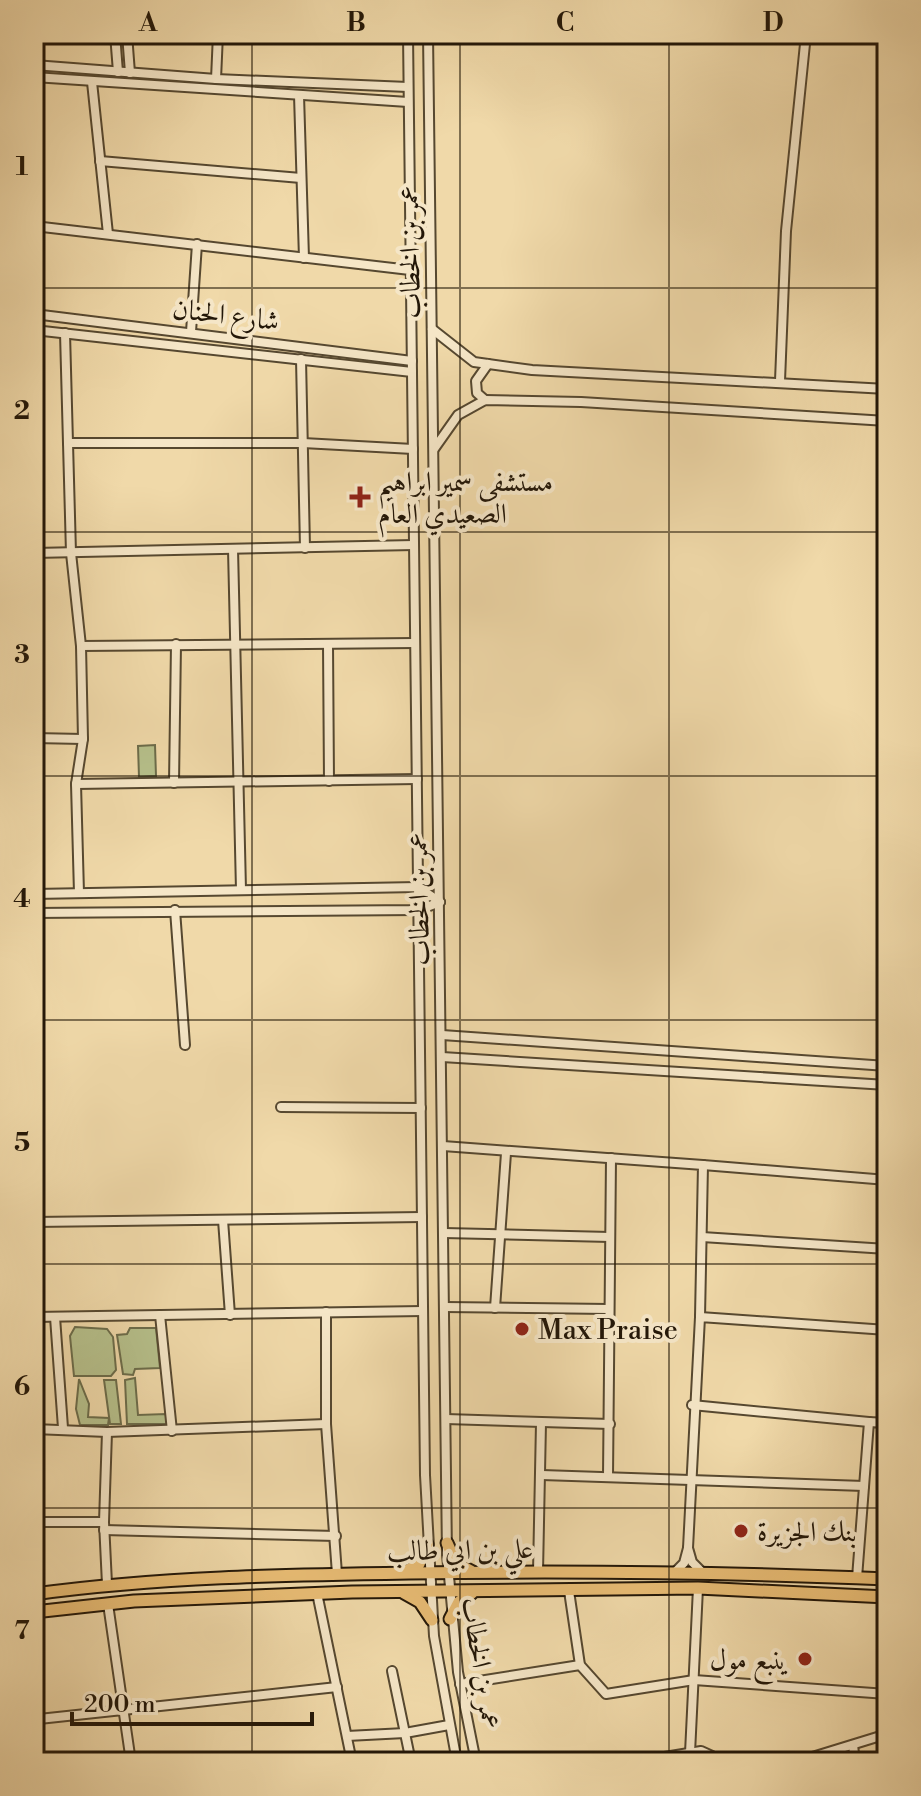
<svg xmlns="http://www.w3.org/2000/svg" width="921" height="1796" font-family="'Libre Bodoni',Amiri,serif">
  <style>
    .green { fill: #b6c08b; stroke: #6c6c4a; stroke-width: 2 }
    .lines { fill: none; stroke-linecap: round; stroke-linejoin: round }
    .minor-casing { stroke: #564830; stroke-width: 12 }
    .major-casing { stroke: #231708; stroke-width: 15 }
    .minor { stroke: #f5e6c7; stroke-width: 8 }
    .major { stroke: #e8bc74; stroke-width: 11 }
    .grid { fill: none; stroke: #231708; stroke-width: 2; stroke-opacity: 0.55 }
    .poi-dot { fill: #8f2418; stroke: #f5e6c7; stroke-width: 3 }
    .labels { text-anchor: middle; stroke-width: 8; stroke-linejoin: round; paint-order: stroke }
    .street-label { font-size: 28px; fill: #231708; stroke: #f5e6c7 }
    .poi-label { font-size: 28px; fill: #231708; stroke: #f5e6c7; text-anchor: start }
    .neatline { fill: none; stroke: #231708; stroke-width: 3 }
    .grid-label { font-size: 26px; text-anchor: middle; font-weight: bold; fill: #231708 }
  </style>
  <rect width="100%" height="100%" fill="#f0d9a9"/>
  <filter id="stains"><feTurbulence type="fractalNoise" baseFrequency=".0025" numOctaves="4"/><feColorMatrix values="0 0 0 0 .2 0 0 0 0 .09 0 0 0 0 .02 0 0 0 .5 -.17"/></filter>
  <radialGradient id="worn" r=".72"><stop offset=".6" stop-color="#630" stop-opacity="0"/><stop offset="1" stop-color="#630" stop-opacity=".3"/></radialGradient>
  <g class="green">
    <polygon points="155,745 156,776 139,777 138,746"/>
    <polygon points="75,1327 107,1329 113,1337 116,1370 111,1376 74,1376 70,1336"/>
    <polygon points="130,1328 156,1328 160,1368 135,1369 133,1375 123,1374 117,1335 127,1334"/>
    <polygon points="135,1378 138,1415 166,1414 167,1424 127,1424 125,1380"/>
    <polygon points="79,1379 89,1404 88,1417 109,1418 108,1425 80,1425 76,1409"/>
    <polygon points="104,1380 116,1380 121,1424 110,1424"/>
  </g>
  <g class="lines">
    <g class="minor-casing">
      <g id="minor">
        <polyline points="115,34 118,72"/>
        <polyline points="127,34 130,73"/>
        <polyline points="408,34 425,1475 434,1636 457,1762"/>
        <polyline points="428,34 447,1555 458,1672 476,1762"/>
        <polyline points="34,65 216,79 408,87"/>
        <polyline points="34,77 408,102"/>
        <polyline points="216,79 218,34"/>
        <polyline points="92,82 108,234"/>
        <polyline points="299,95 304,258"/>
        <polyline points="100,161 301,178"/>
        <polyline points="34,226 410,270"/>
        <polyline points="34,314 412,361"/>
        <polyline points="432,329 474,362 532,370 887,389"/>
        <polyline points="34,330 412,372"/>
        <polyline points="191,332 197,244"/>
        <polyline points="65,333 71,553 81,646 83,739 76,784 79,893"/>
        <polyline points="301,359 305,548"/>
        <polyline points="780,381 786,231 806,34"/>
        <polyline points="485,400 477,393 476,381 488,364"/>
        <polyline points="68,443 303,443 413,449"/>
        <polyline points="434,449 458,415 485,400 581,402 887,421"/>
        <polyline points="233,549 241,890"/>
        <polyline points="34,553 414,545"/>
        <polyline points="328,644 329,781"/>
        <polyline points="81,646 415,643"/>
        <polyline points="34,738 83,739"/>
        <polyline points="174,783 176,644"/>
        <polyline points="76,784 417,779"/>
        <polyline points="34,894 418,887 440,902"/>
        <polyline points="175,910 185,1045"/>
        <polyline points="34,913 419,910 440,902"/>
        <polyline points="442,1035 887,1066"/>
        <polyline points="442,1057 887,1085"/>
        <polyline points="281,1107 421,1108"/>
        <polyline points="443,1146 703,1165 700,1317"/>
        <polyline points="703,1165 887,1180"/>
        <polyline points="223,1220 230,1315"/>
        <polyline points="34,1222 422,1217"/>
        <polyline points="444,1233 610,1237"/>
        <polyline points="702,1237 887,1249"/>
        <polyline points="445,1307 609,1309"/>
        <polyline points="495,1308 506,1153"/>
        <polyline points="326,1312 326,1424 337,1574"/>
        <polyline points="160,1315 172,1431"/>
        <polyline points="34,1317 423,1311"/>
        <polyline points="55,1317 63,1428"/>
        <polyline points="692,1405 869,1422"/>
        <polyline points="446,1419 610,1424"/>
        <polyline points="34,1429 107,1432 326,1424"/>
        <polyline points="542,1475 864,1486"/>
        <polyline points="608,1477 611,1158"/>
        <polyline points="34,1522 104,1522"/>
        <polyline points="104,1530 336,1536"/>
        <polyline points="688,1548 700,1317 887,1330"/>
        <polyline points="676,1571 684,1563 688,1548 692,1562 702,1572"/>
        <polyline points="538,1572 541,1423"/>
        <polyline points="857,1578 869,1422 887,1423"/>
        <polyline points="107,1584 104,1522 107,1432"/>
        <polyline points="569,1591 580,1665 606,1694 694,1680 887,1694"/>
        <polyline points="317,1593 352,1762"/>
        <polyline points="108,1604 131,1762"/>
        <polyline points="392,1671 411,1762"/>
        <polyline points="460,1684 580,1665"/>
        <polyline points="39,1719 337,1687"/>
        <polyline points="347,1736 405,1733 449,1725"/>
        <polyline points="853,1745 855,1762"/>
        <polyline points="690,1753 698,1588"/>
        <polyline points="634,1762 701,1751 712,1756 713,1762"/>
        <polyline points="796,1762 887,1734"/>
      </g>
    </g>
    <g class="major-casing">
      <g id="major">
        <polyline points="447,1543 456,1563 471,1571"/>
        <polyline points="404,1572 419,1564 427,1544"/>
        <polyline points="404,1593 420,1602 432,1620"/>
        <path d="M34,1594C159,1577 283,1575 409,1573C568,1571 727,1572 887,1579"/>
        <polyline points="34,1612 134,1601 352,1592 698,1588 887,1597"/>
        <polyline points="450,1619 459,1602 472,1593"/>
      </g>
    </g>
    <use href="#minor" class="minor"/>
    <use href="#major" class="major"/>
  </g>
  <path class="grid" d="M252,34V1762M460,34V1762M669,34V1762M34,288H887M34,532H887M34,776H887M34,1020H887M34,1264H887M34,1508H887"/>
  <g class="poi-dot">
    <path d="M356 485h8v8h8v8h-8v8h-8v-8h-8v-8h8z"/>
    <circle cx="522" cy="1329" r="8"/>
    <circle cx="741" cy="1531" r="8"/>
    <circle cx="805" cy="1659" r="8"/>
  </g>
  <g class="labels">
    <g class="street-label">
      <text transform="translate(409 252) rotate(-91)" y="10">عمر بن الخطاب</text>
      <text transform="translate(226 314) rotate(7)" y="10">شارع الحنان</text>
      <text transform="translate(418 899) rotate(-91)" y="10">عمر بن الخطاب</text>
      <text transform="translate(460 1549) rotate(-1)" y="10">علي بن ابي طالب</text>
      <text transform="translate(482 1663) rotate(81)" y="10">عمر بن الخطاب</text>
    </g>
    <g class="poi-label">
      <text x="378" y="491">مستشفى سمير ابراهيم<tspan x="378" dy="32">الصعيدي العام</tspan></text>
      <text x="538" y="1339">Max Praise</text>
      <text x="757" y="1541">بنك الجزيرة</text>
      <text x="789" y="1669" text-anchor="end">ينبع مول</text>
    </g>
  </g>
  <rect width="921" height="1796" fill="none" stroke="#f0d9a9" stroke-width="88"/>
  <path d="M72 1712v12h240v-12" fill="none" stroke="#231708" stroke-width="4"/>
  <text x="84" y="1712" font-size="24" fill="#231708" stroke="#f5e6c7" stroke-width="6" paint-order="stroke">200 m</text>
  <rect x="44" y="44" width="833" height="1708" class="neatline"/>
  <g class="grid-label">
    <text x="148" y="31">A</text>
    <text x="356" y="31">B</text>
    <text x="565" y="31">C</text>
    <text x="773" y="31">D</text>
    <text x="22" y="175">1</text>
    <text x="22" y="419">2</text>
    <text x="22" y="663">3</text>
    <text x="22" y="907">4</text>
    <text x="22" y="1151">5</text>
    <text x="22" y="1395">6</text>
    <text x="22" y="1639">7</text>
  </g>
  <rect width="100%" height="100%" filter="url(#stains)"/>
  <rect width="100%" height="100%" fill="url(#worn)"/>
</svg>
